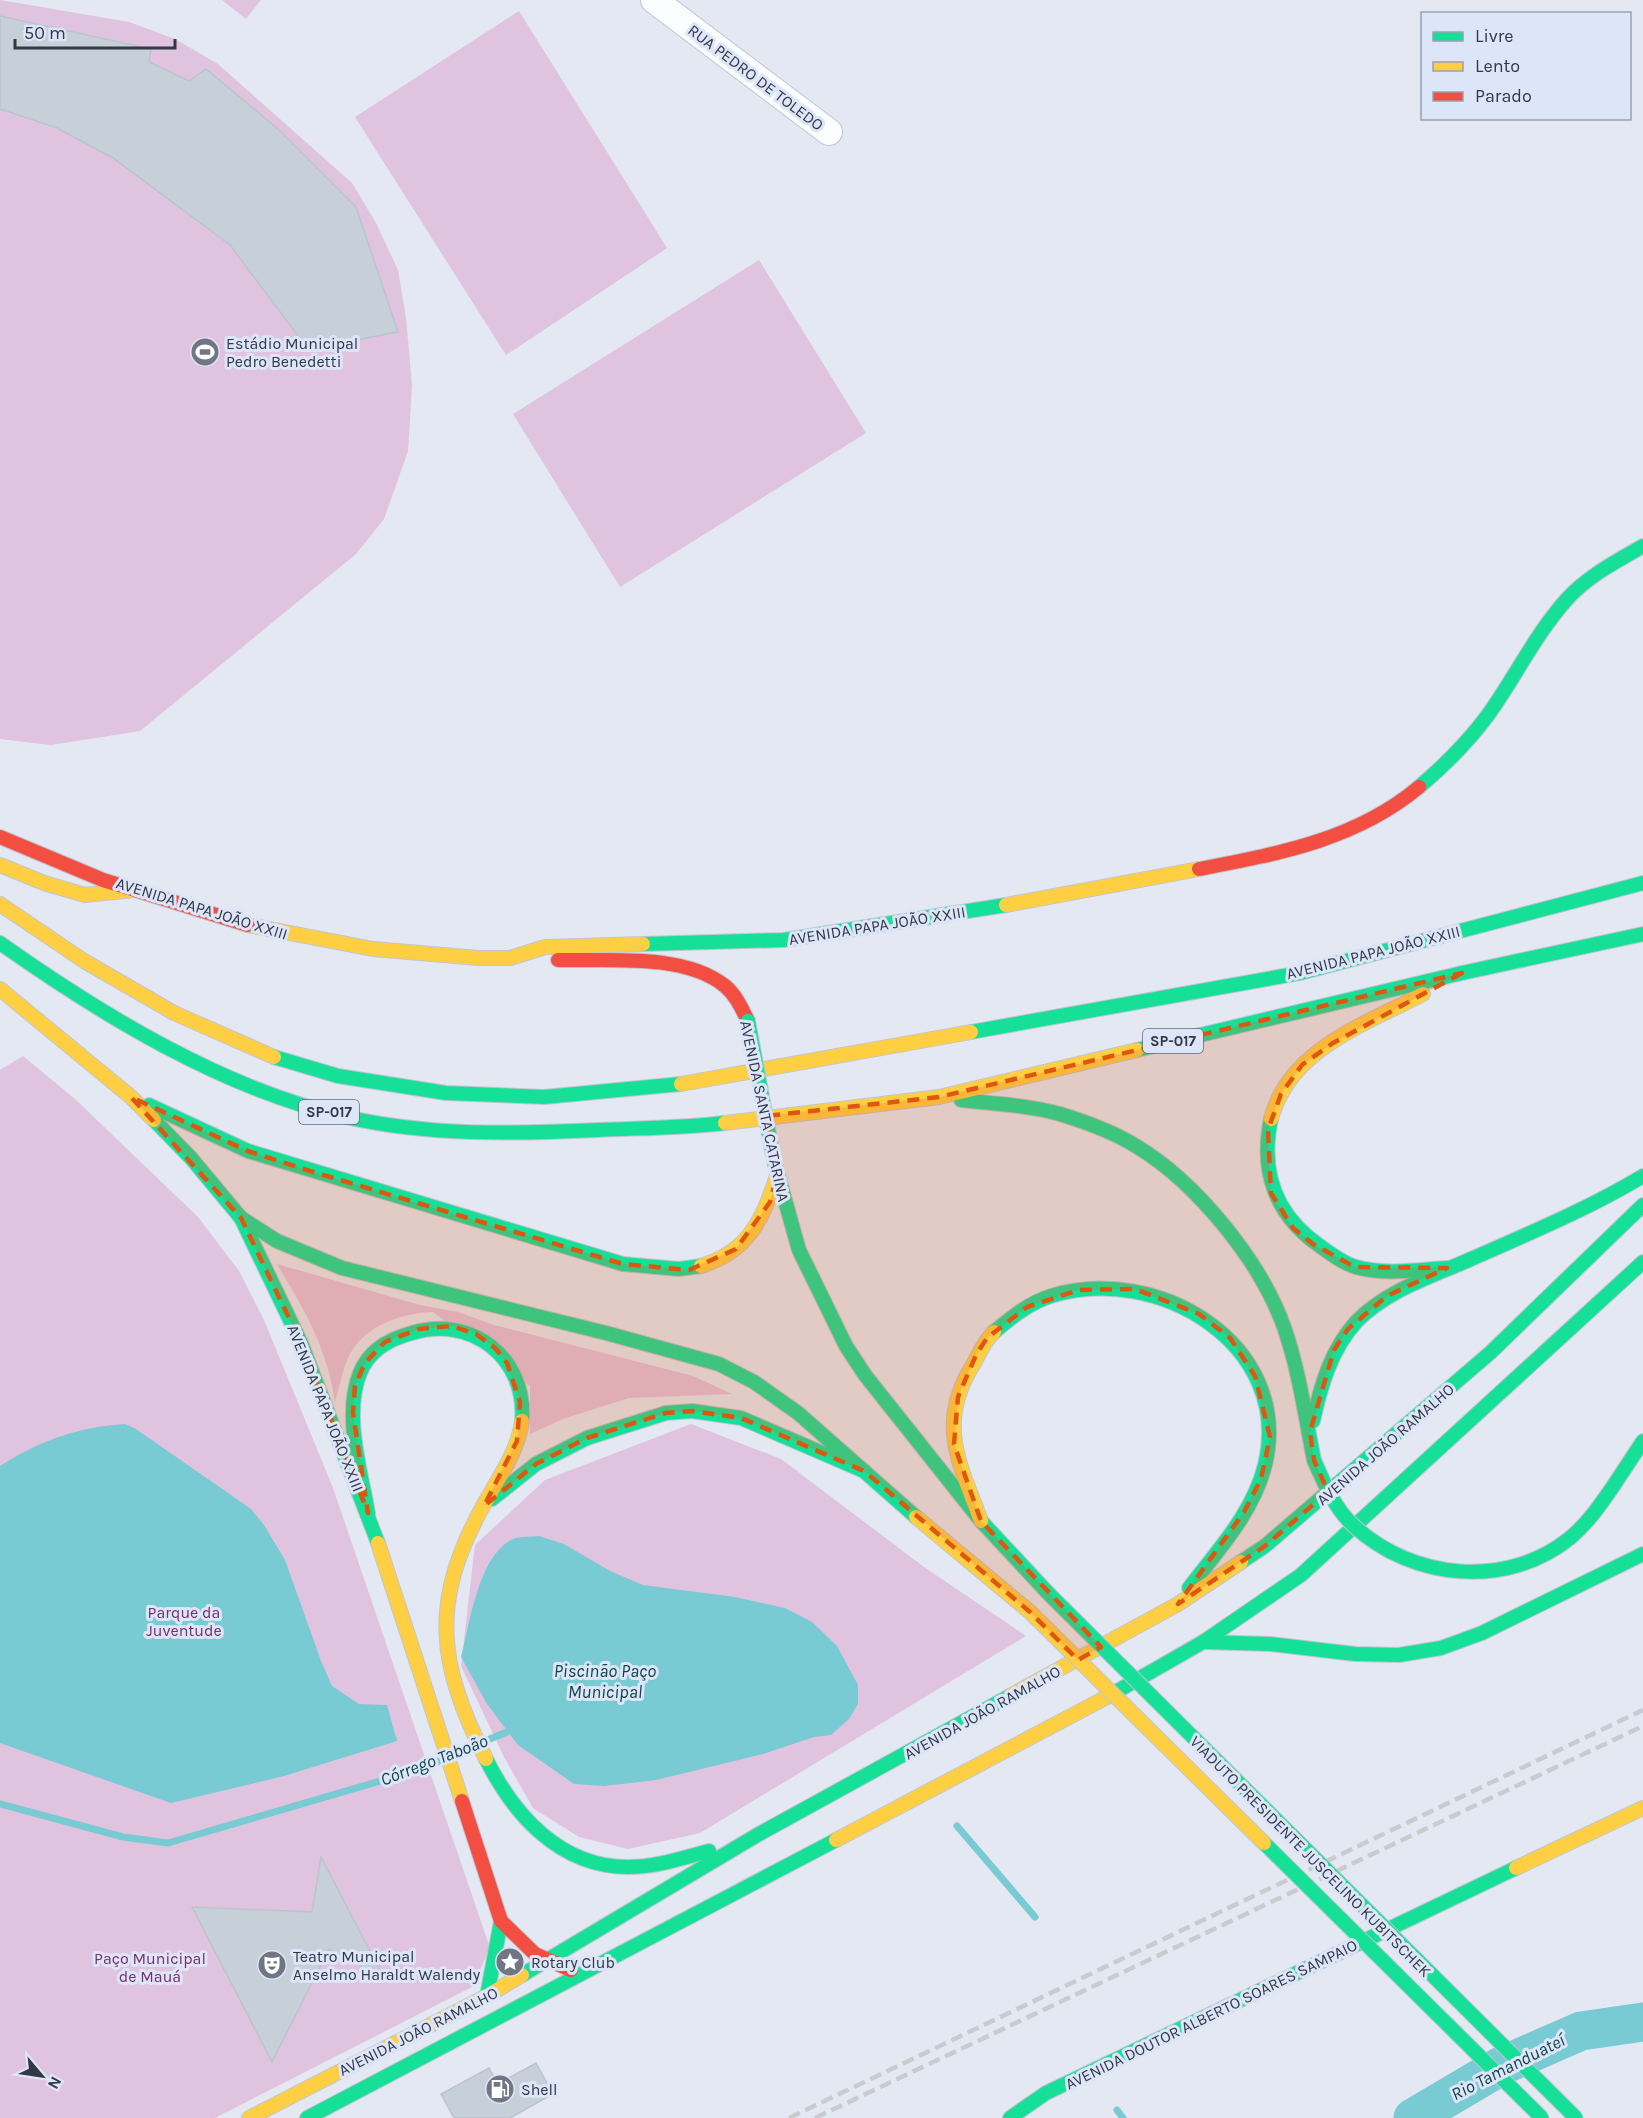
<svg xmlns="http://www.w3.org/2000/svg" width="1643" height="2118" font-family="Karla,sans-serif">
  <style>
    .green { fill: #e0c3df }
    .water { fill: #78cad3 }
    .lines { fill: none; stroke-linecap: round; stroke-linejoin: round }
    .stream { stroke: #78cad3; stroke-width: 7 }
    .river { stroke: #78cad3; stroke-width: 39 }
    .building { fill: #c7d0d9; stroke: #bbc4cd; stroke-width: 1.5 }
    .street-casing { stroke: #c0c5d0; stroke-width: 28 }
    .fast-casing { stroke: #c0c5d0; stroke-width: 16 }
    .slow-casing { stroke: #c0c5d0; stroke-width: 16 }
    .jam-casing { stroke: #c0c5d0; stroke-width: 16 }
    .street { stroke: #fbfcfd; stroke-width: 26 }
    .fast { stroke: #16e098; stroke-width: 14 }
    .slow { stroke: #ffcf43; stroke-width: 14 }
    .jam { stroke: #f24e42; stroke-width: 14 }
    .rail { stroke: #cacbce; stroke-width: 4.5; stroke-dasharray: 12 6; stroke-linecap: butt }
    .fast-bridge-casing { stroke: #c0c5d0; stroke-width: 16; stroke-linecap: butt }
    .slow-bridge-casing { stroke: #c0c5d0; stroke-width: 16; stroke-linecap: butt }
    .fast-bridge { stroke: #16e098; stroke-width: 14 }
    .slow-bridge { stroke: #ffcf43; stroke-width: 14 }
    .marked { fill: #df570f; fill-opacity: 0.2; stroke: #df570f; stroke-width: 4.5; stroke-dasharray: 12 8; stroke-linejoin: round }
    .labels { text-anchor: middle; stroke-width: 6; stroke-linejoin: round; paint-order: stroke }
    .shield { fill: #dde5f9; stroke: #666c7b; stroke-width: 1.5 }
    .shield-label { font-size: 15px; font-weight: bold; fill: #333845 }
    .street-label { font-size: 16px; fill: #333845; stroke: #dde5f9 }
    .poi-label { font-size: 16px; fill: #333845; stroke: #dde5f9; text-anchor: start }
    .park-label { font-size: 16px; fill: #7a2c6b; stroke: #dde5f9 }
    .water-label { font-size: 18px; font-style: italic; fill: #104448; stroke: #dde5f9 }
  </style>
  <rect width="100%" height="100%" fill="#e3e8f3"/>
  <g class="green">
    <polygon points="0,0 129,22 175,39 218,64 352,183 376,223 398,270 406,318 412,385 408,451 384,519 356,554 140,731 51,745 0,739"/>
    <polygon points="222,0 261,0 246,19"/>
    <polygon points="519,11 667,248 506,355 355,117"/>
    <polygon points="759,260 866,433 620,587 513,414"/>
    <polygon points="23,1056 75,1099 198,1217 239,1271 264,1320 333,1488 490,1948 472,1987 215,2118 0,2118 0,1070"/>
    <path d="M277,1264L420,1305L458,1312L494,1325L693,1376L732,1394L629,1398L563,1419L530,1434V1386L433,1312C403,1313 368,1324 351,1352C343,1366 340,1386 335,1402C327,1347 305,1311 277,1264Z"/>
    <polygon points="691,1424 781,1459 924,1567 1026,1636 700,1833 628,1849 579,1837 533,1808 504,1757 461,1666 475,1545 545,1480"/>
  </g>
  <g class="water">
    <path d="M125,1424L136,1429L251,1509L264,1525L285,1560L321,1661L332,1686L359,1704L387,1705L397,1741L284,1776L171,1803L0,1743V1466C39,1441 78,1427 125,1424Z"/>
    <path d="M539,1536L564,1544L610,1571L643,1585L735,1597L785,1608L812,1622L837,1646L858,1685V1704L849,1719L831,1735L814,1737L763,1754L656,1780L604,1786L574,1784L518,1745L487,1704L461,1657C470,1623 478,1558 511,1540C518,1536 531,1537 539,1536Z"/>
  </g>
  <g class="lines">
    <g class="stream">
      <polyline points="485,1741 514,1729"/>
      <polyline points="0,1804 123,1837 168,1843 418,1770 439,1761"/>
      <polyline points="957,1826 1035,1917"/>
      <polyline points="1117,2110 1123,2118"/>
    </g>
    <polyline class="river" points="1413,2118 1501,2066 1581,2031 1643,2022"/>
  </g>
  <g class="building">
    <polygon points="0,16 151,49 149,62 189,81 206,69 278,129 356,207 398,332 308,349 230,245 113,158 57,128 0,109"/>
    <polygon points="321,1857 385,1980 329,1949 272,2062 192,1907 312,1912"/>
    <polygon points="536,2063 553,2094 510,2118 454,2118 441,2094 489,2068 498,2084"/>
  </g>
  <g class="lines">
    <g class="street-casing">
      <polyline id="street" points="654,0 829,132"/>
    </g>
    <g class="fast-casing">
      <g id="fast">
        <path d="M1419,787C1445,765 1468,742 1488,715C1516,676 1536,633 1568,598C1588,576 1617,561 1643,546"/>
        <path d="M0,943C102,1015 223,1089 346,1117C429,1136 514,1134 598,1130C641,1128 683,1128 725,1123"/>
        <polyline points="643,944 784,940 1006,905"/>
        <polyline points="971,1032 1300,973 1643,883"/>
        <polyline points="1137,1050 1462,973 1643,934"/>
        <polyline points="274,1057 338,1076 446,1093 544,1097 681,1084"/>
        <path d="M961,1100C994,1104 1028,1105 1060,1114C1086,1122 1112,1131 1136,1146C1196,1182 1260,1260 1284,1327C1299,1370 1305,1415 1314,1460"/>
        <polyline points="149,1105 248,1151 623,1264 679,1269 701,1266"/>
        <path d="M1271,1119C1260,1171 1275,1215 1320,1246C1331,1254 1343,1263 1356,1267C1384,1275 1417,1270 1447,1268"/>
        <polyline points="154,1120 191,1158 241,1218 301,1343 378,1543"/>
        <polyline points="774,1161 799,1250 846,1346 865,1375 981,1521 1048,1593"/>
        <polyline points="241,1218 277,1241 342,1268 606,1333 719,1364 754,1382 798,1413 916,1517"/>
        <path d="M994,1332C1012,1317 1029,1303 1051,1296C1157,1263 1294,1344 1265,1465C1253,1513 1218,1550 1189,1588"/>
        <path d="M1313,1421C1321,1385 1331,1350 1356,1322C1387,1290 1431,1277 1471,1259C1530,1233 1588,1209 1643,1176"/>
        <polyline points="1614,1485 1643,1441"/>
        <polyline points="492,1499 536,1464 587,1438 666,1413 692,1411 741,1418 864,1471"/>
        <path d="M368,1513C361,1470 343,1416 360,1373C369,1350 389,1339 412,1333C471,1315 527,1357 522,1421"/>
        <polyline points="1241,1562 1265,1546 1490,1353 1643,1205"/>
        <polyline points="1203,1642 1270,1644 1355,1654 1399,1655 1441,1648 1482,1633 1643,1554"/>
        <polyline points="1107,1697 1203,1642 1301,1575 1643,1262"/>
        <path d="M486,1759C514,1815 560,1867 628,1867C656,1867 682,1858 709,1851"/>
        <polyline points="522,1975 759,1834 1010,1696"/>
        <polyline points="487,1996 501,1921"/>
        <polyline points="307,2118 836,1840"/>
        <polyline points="1010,2118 1046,2093 1516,1868"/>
      </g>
    </g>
    <g class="slow-casing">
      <g id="slow">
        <polyline points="0,865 44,883 85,895 134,890"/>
        <polyline points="0,904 84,961 174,1013 274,1057"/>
        <polyline points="1006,905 1199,869"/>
        <polyline points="248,925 373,949 479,958 510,958 545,947 643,944"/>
        <polyline points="0,989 131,1097 154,1120"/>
        <polyline points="681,1084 971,1032"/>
        <path d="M1271,1119C1289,1049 1366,1024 1423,994"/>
        <polyline points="725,1123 939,1097 1137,1050"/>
        <path d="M701,1266C749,1251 762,1220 777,1176"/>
        <polyline points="916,1517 1030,1612"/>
        <path d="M981,1521C959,1462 936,1423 974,1363C980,1352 985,1340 994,1332"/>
        <polyline points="378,1543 462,1801"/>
        <polyline points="1010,1696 1178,1604 1241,1562"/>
        <path d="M486,1759C438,1664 430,1603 482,1508C497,1480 518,1452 522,1421"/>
        <polyline points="836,1840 1107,1697"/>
        <polyline points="1516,1868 1643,1808"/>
        <polyline points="249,2118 487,1996 522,1975"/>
      </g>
    </g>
    <g class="jam-casing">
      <g id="jam">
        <polyline points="0,837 103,880 248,925"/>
        <path d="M1199,869C1277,854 1356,840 1419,787"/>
        <path d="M558,960C607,961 685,953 725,986C736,995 742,1009 748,1021"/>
        <polyline points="462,1801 501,1921 535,1954 571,1970"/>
      </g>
    </g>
    <use href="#street" class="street"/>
    <use href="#fast" class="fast"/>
    <use href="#slow" class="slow"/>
    <use href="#jam" class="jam"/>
    <g class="rail">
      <polyline points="789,2118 1643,1710"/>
      <polyline points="815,2118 1643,1726"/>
    </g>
    <g class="fast-bridge-casing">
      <g id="fast-bridge">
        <polyline points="748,1021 773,1156"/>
        <path d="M1314,1460C1324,1483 1335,1509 1354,1526C1413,1580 1507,1589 1570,1538C1588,1523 1601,1504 1614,1485"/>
        <polyline points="1048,1593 1576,2118"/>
        <polyline points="1264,1843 1542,2118"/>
      </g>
    </g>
    <g class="slow-bridge-casing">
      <polyline id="slow-bridge" points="1030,1612 1264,1843"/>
    </g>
    <use href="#fast-bridge" class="fast-bridge"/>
    <use href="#slow-bridge" class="slow-bridge"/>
  </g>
  <path class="marked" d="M1462,973L1333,1043L1302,1065L1281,1094L1268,1130L1271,1193L1293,1228L1313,1244L1355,1267L1447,1268L1387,1296L1348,1329L1334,1350L1310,1432L1314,1460L1328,1492L1265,1546L1178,1604L1244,1512L1261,1479L1270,1437L1255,1376L1230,1338L1199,1314L1135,1289L1079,1290L1027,1307L987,1338L976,1355L958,1397L954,1444L981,1521L1101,1647L1078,1660L1030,1612L864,1471L741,1418L692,1411L666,1413L587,1438L536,1464L484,1506L517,1441L520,1402L507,1363L495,1348L476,1334L452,1326L419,1329L385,1342L365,1363L355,1386L353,1413L368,1513L301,1343L241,1218L131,1097L248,1151L310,1171L623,1264L689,1270L736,1249L770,1202L777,1176L766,1116L939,1097Z"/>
  <defs>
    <g id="stadium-disc" transform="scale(1.5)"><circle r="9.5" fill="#717682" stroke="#dde5f9"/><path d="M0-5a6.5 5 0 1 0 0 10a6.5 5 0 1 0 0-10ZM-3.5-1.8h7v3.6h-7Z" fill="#fff"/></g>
    <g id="sight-disc" transform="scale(1.5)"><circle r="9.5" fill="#717682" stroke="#dde5f9"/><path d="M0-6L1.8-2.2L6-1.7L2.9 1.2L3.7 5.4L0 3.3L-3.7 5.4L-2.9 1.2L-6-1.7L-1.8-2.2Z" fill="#fff"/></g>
    <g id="theatre-disc" transform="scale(1.5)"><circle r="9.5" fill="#717682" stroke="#dde5f9"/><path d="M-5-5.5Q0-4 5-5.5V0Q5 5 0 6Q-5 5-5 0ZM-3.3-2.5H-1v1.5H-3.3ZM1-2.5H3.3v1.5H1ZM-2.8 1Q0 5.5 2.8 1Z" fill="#fff"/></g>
    <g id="fuel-disc" transform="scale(1.5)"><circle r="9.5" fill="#717682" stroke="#dde5f9"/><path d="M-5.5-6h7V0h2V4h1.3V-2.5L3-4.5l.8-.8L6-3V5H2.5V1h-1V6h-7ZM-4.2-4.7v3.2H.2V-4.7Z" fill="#fff"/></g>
  </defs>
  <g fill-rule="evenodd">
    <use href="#stadium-disc" x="205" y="352"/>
    <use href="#sight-disc" x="510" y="1962"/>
    <use href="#theatre-disc" x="272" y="1965"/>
    <use href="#fuel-disc" x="500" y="2089"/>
  </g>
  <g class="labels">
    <g class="shield">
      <rect x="1143" y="1029" width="60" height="24" rx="4.5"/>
      <rect x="299" y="1100" width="60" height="24" rx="4.5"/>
    </g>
    <g class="shield-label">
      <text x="1173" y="1046">SP-017</text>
      <text x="329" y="1117">SP-017</text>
    </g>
    <g class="street-label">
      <text transform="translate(756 77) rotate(37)" y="6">RUA PEDRO DE TOLEDO</text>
      <text transform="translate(202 908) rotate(17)" y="6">AVENIDA PAPA JOÃO XXIII</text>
      <text transform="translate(877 925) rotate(-9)" y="6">AVENIDA PAPA JOÃO XXIII</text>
      <text transform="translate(1373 952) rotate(-14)" y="6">AVENIDA PAPA JOÃO XXIII</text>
      <text transform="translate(765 1111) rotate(78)" y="6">AVENIDA SANTA CATARINA</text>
      <text transform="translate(326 1408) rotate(68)" y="6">AVENIDA PAPA JOÃO XXIII</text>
      <text transform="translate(1385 1444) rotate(-41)" y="6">AVENIDA JOÃO RAMALHO</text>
      <text transform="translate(982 1712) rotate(-29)" y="6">AVENIDA JOÃO RAMALHO</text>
      <text transform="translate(1311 1856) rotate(45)" y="6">VIADUTO PRESIDENTE JUSCELINO KUBITSCHEK</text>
      <text transform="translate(1211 2014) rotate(-26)" y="6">AVENIDA DOUTOR ALBERTO SOARES SAMPAIO</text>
      <text transform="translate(418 2031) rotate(-27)" y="6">AVENIDA JOÃO RAMALHO</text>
    </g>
    <g class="poi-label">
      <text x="226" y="349">Estádio Municipal<tspan x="226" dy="18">Pedro Benedetti</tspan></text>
      <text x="293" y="1962">Teatro Municipal<tspan x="293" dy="18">Anselmo Haraldt Walendy</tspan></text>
      <text x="531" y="1968">Rotary Club</text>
      <text x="521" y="2095">Shell</text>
    </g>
    <g class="park-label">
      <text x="184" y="1618">Parque da<tspan x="184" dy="18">Juventude</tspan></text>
      <text x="150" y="1964">Paço Municipal<tspan x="150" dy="18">de Mauá</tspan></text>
    </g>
    <g class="water-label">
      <text x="605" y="1677">Piscinão Paço<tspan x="605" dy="21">Municipal</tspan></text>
      <text transform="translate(434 1760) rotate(-21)" y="6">Córrego Taboão</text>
      <text transform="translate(1508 2067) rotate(-27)" y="6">Rio Tamanduateí</text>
    </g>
  </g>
  <rect x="1421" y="12" width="210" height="108" fill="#dde5f9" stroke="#99a0b1" stroke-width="1.5"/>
  <rect x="1433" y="32" width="30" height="9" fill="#16e098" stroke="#99a0b1" stroke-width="1.5"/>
  <text x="1475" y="42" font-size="18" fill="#333845">Livre</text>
  <rect x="1433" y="62" width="30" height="9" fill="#ffcf43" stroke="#99a0b1" stroke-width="1.5"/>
  <text x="1475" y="72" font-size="18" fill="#333845">Lento</text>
  <rect x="1433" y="92" width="30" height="9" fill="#f24e42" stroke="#99a0b1" stroke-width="1.5"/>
  <text x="1475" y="102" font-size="18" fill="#333845">Parado</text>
  <g transform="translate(42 2076) rotate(119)" stroke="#dde5f9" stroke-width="4.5" paint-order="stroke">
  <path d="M0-4.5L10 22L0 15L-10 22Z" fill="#333845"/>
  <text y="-9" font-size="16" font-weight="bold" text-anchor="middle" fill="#333845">N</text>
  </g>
  <path d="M15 39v9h160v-9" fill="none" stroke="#333845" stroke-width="3"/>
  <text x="24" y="39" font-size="18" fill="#333845" stroke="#dde5f9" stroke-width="4.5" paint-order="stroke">50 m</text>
</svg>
